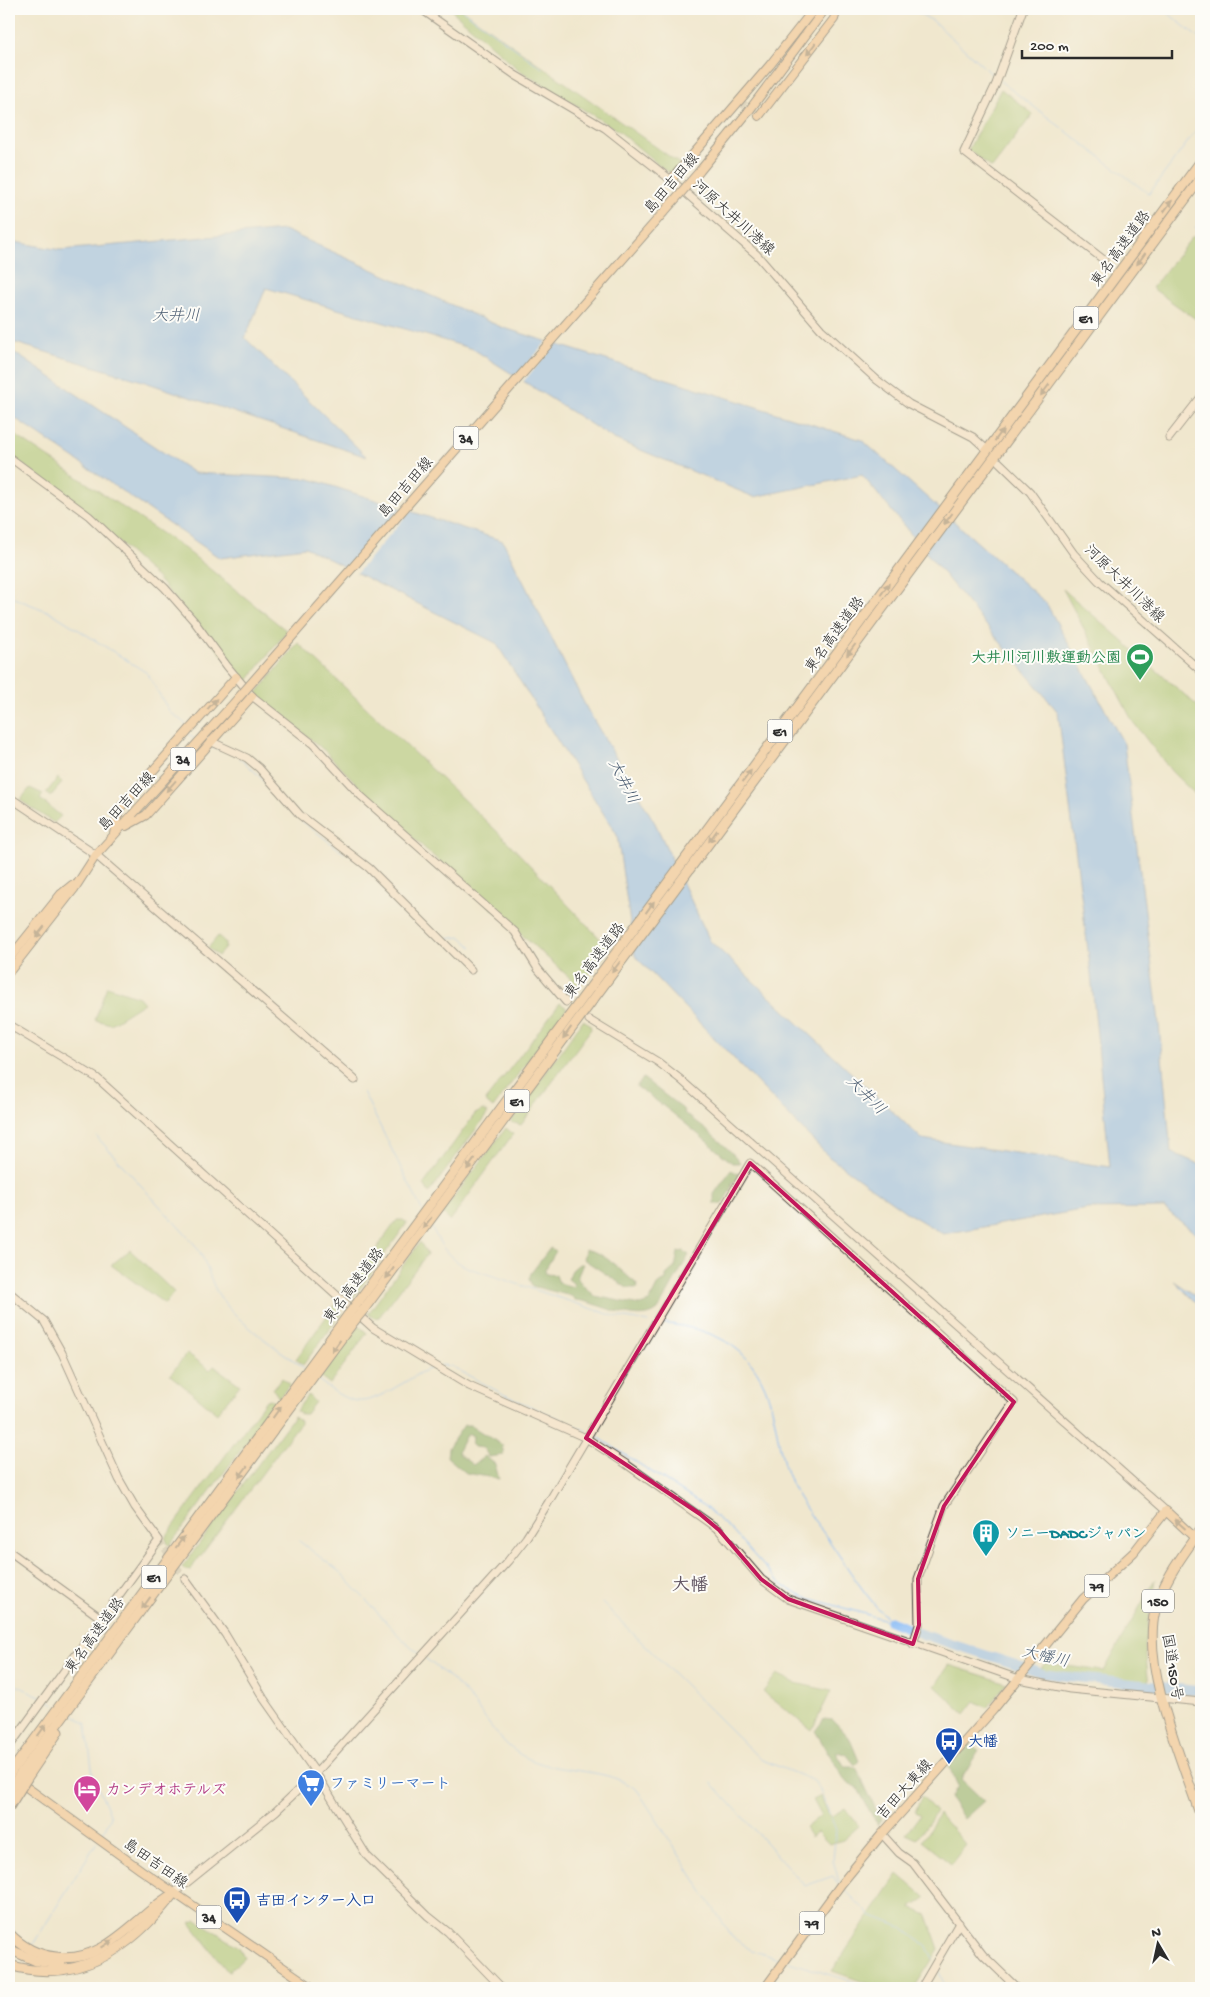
<svg xmlns="http://www.w3.org/2000/svg" width="1210" height="1997" font-family="'Gochi Hand','Klee One',sans-serif">
  <style>
    .green { fill: #a1c46e; stroke: #66784c }
    .forest { fill: #80aa61; stroke: #566a46 }
    .water { fill: #87baf5; stroke: #597290 }
    .pier { fill: #f0e7ce }
    .lines { fill: none; stroke-linecap: round; stroke-linejoin: round }
    .stream { stroke: #87baf5; stroke-width: 1 }
    .river { stroke: #87baf5; stroke-width: 9 }
    .secondary-tunnel { stroke: #c9c1ad; stroke-width: 7; stroke-dasharray: 7 3.5; stroke-linecap: butt }
    .primary-tunnel { stroke: #c9c1ad; stroke-width: 8; stroke-dasharray: 8 4; stroke-linecap: butt }
    .secondary-casing { stroke: #494743; stroke-width: 9 }
    .primary-casing { stroke: #494743; stroke-width: 10 }
    .highway-casing { stroke: #494743; stroke-width: 11 }
    .secondary { stroke: #fbe5cf; stroke-width: 7 }
    .primary { stroke: #f6be87; stroke-width: 8 }
    .highway { stroke: #f6be87; stroke-width: 9 }
    .primary-bridge-casing { stroke: #494743; stroke-width: 10; stroke-linecap: butt }
    .highway-bridge-casing { stroke: #494743; stroke-width: 11; stroke-linecap: butt }
    .primary-bridge { stroke: #f6be87; stroke-width: 8 }
    .highway-bridge { stroke: #f6be87; stroke-width: 9 }
    .oneway { fill: #907459 }
    .marked { fill: none; stroke: #c2185b; stroke-width: 4; stroke-linejoin: round }
    .labels { text-anchor: middle; stroke-width: 4; stroke-linejoin: round; paint-order: stroke }
    .shield { fill: #fdfcf7; stroke: #6a6a68; stroke-width: 1 }
    .shield-label { font-size: 14px; font-weight: bold; fill: #2b2b2b }
    .street-label { font-size: 15px; fill: #2b2b2b; stroke: #fdfcf7 }
    .leisure-label { font-size: 15px; font-weight: bold; fill: #27864d; stroke: #fdfcf7; text-anchor: end }
    .culture-label { font-size: 15px; font-weight: bold; fill: #0d838f; stroke: #fdfcf7; text-anchor: start }
    .transit-label { font-size: 15px; font-weight: bold; fill: #164399; stroke: #fdfcf7; text-anchor: start }
    .shop-label { font-size: 15px; font-weight: bold; fill: #366cbe; stroke: #fdfcf7; text-anchor: start }
    .hotel-label { font-size: 15px; font-weight: bold; fill: #b23c85; stroke: #fdfcf7; text-anchor: start }
    .water-label { font-size: 16px; font-style: italic; fill: #4b5d72; stroke: #fdfcf7 }
    .quarter-label { font-size: 18px; font-weight: bold; fill: #615562; stroke: #fdfcf7 }
  </style>
  <rect width="100%" height="100%" fill="#fdfcf7"/>
  <filter id="ink" filterUnits="userSpaceOnUse"><feTurbulence type="fractalNoise" baseFrequency=".02" numOctaves="2"/><feDisplacementMap in="SourceGraphic" scale="10" xChannelSelector="R" yChannelSelector="G"/><feConvolveMatrix kernelMatrix="1 2 1 2 8 2 1 2 1" color-interpolation-filters="sRGB"/></filter>
  <filter id="wash" filterUnits="userSpaceOnUse"><feTurbulence type="fractalNoise" baseFrequency=".0096" numOctaves="4" result="noise"/><feDisplacementMap in="SourceGraphic" scale="20" xChannelSelector="R" yChannelSelector="G"/><feGaussianBlur stdDeviation="1.12" result="paint"/><feColorMatrix in="noise" values="0 0 0 0 0 0 0 0 0 0 0 0 0 0 0 0 0 1.4 0 .05"/><feComposite in="paint" operator="in"/></filter>
  <g filter="url(#wash)">
    <rect width="100%" height="100%" fill="#f0e7ce"/>
    <g class="green">
      <polygon points="450,9 461,9 680,164 672,173 666,171 620,132 519,70"/>
      <polygon points="1001,89 1033,114 992,168 968,150"/>
      <polygon points="1193,236 1201,243 1201,314 1197,320 1152,288"/>
      <polygon points="9,431 185,549 287,631 246,683 157,578 70,498 9,455"/>
      <polygon points="1063,589 1201,709 1201,800 1172,772 1133,722"/>
      <polygon points="298,643 505,839 610,949 579,986 384,812 325,751 256,694"/>
      <polygon points="58,778 62,783 50,797 46,793"/>
      <polygon points="30,788 43,794 40,799 61,816 54,823 20,800"/>
      <polygon points="218,936 225,942 225,948 218,956 208,948"/>
      <polygon points="107,986 139,997 144,1003 111,1024 95,1020"/>
      <polygon points="560,1003 567,1008 493,1108 487,1103 486,1100"/>
      <polygon points="583,1020 590,1024 591,1029 521,1125 511,1122"/>
      <polygon points="483,1110 488,1113 429,1193 424,1184 475,1114"/>
      <polygon points="506,1128 513,1134 450,1221 442,1213"/>
      <polygon points="397,1220 403,1220 407,1223 353,1298 346,1291"/>
      <polygon points="420,1242 427,1254 379,1317 374,1318 368,1314"/>
      <polygon points="130,1250 174,1292 165,1304 111,1265"/>
      <polygon points="334,1306 337,1306 342,1313 303,1365 296,1359"/>
      <polygon points="359,1326 367,1333 330,1384 321,1377"/>
      <polygon points="187,1353 210,1370 214,1366 240,1385 217,1413 170,1375"/>
      <polygon points="282,1378 290,1384 279,1398 273,1389"/>
      <polygon points="308,1395 315,1402 306,1414 301,1414 296,1411"/>
      <polygon points="270,1399 276,1403 169,1546 165,1538 266,1400"/>
      <polygon points="294,1416 300,1420 300,1423 190,1570 185,1570 182,1567"/>
      <polygon points="1155,1579 1145,1646 1149,1686 1070,1678 1040,1670 1045,1663 1104,1671"/>
      <polygon points="949,1665 1007,1683 987,1708 975,1701 965,1714 935,1686"/>
      <polygon points="777,1674 795,1683 831,1691 812,1730 763,1692"/>
      <polygon points="821,1796 830,1817 845,1808 859,1826 843,1840 829,1844 817,1832 811,1837 805,1828 821,1815 813,1800"/>
      <polygon points="922,1796 936,1812 917,1839 906,1834 920,1815 915,1812"/>
      <polygon points="939,1814 966,1845 951,1864 922,1841"/>
      <polygon points="898,1874 926,1898 911,1908 927,1915 939,1949 914,1988 881,1988 832,1971"/>
      <polygon points="197,1920 239,1947 244,1958 228,1972 190,1923"/>
    </g>
    <g class="forest">
      <path d="M643,1078L683,1109L685,1114C694,1119 738,1155 740,1163H732C701,1137 671,1110 637,1087V1085Z"/>
      <path d="M731,1170L739,1174L738,1179L732,1183C731,1191 726,1198 722,1204H714V1194Z"/>
      <path d="M550,1248L556,1251L545,1270L546,1274L556,1275L559,1283L574,1287L573,1283L568,1279L572,1270L579,1264H583L577,1278L583,1285L595,1296L640,1305L649,1302L658,1284L666,1280V1275L675,1267L678,1252L684,1251L689,1255L658,1310C638,1327 597,1301 575,1300L571,1296L532,1286L529,1279L531,1273Z"/>
      <path d="M585,1249C607,1253 620,1271 637,1284L638,1288H627L583,1259Z"/>
      <polygon points="464,1425 470,1425 502,1445 504,1455 489,1457 483,1448 474,1447 471,1444 473,1436 467,1433 458,1451 460,1455 473,1465 485,1456 495,1464 499,1479 466,1473 447,1457 448,1448"/>
      <polygon points="824,1719 833,1720 849,1737 859,1761 855,1765 846,1754 836,1752 845,1767 856,1767 881,1820 877,1825 857,1787 846,1782 815,1731"/>
      <polygon points="969,1744 979,1750 961,1779 984,1801 964,1819 950,1798 958,1786 949,1767"/>
    </g>
    <g class="water">
      <polygon points="284,230 501,327 862,440 1046,603 1124,744 1158,1014 1171,1152 1201,1165 1201,1238 1164,1208 1087,1209 943,1234 906,1212 829,1157 635,956 617,835 496,643 305,547 220,558 9,414 9,349 194,473 310,479 503,541 587,709 655,823 710,941 922,1139 1110,1167 1091,974 1058,712 862,475 754,497 614,439 473,349 266,288 245,338 367,457 139,380 9,341 9,241 61,250"/>
      <polygon points="1174,1281 1201,1299 1201,1308"/>
    </g>
    <g class="pier">
      <polygon points="549,339 558,342 522,383 515,378"/>
      <polygon points="403,506 412,509 355,575 346,571"/>
    </g>
    <g class="lines">
      <g class="stream">
        <polyline points="461,9 542,68"/>
        <polyline points="911,9 933,21 995,77"/>
        <polyline points="1163,9 1201,40"/>
        <polyline points="1000,81 1149,194 1201,124"/>
        <polyline points="1195,227 1201,231"/>
        <polyline points="9,596 52,613 147,673 169,711 187,725 186,728"/>
        <polyline points="189,735 196,740"/>
        <polyline points="210,747 219,749"/>
        <path d="M240,759C262,775 276,798 297,816"/>
        <polyline points="303,822 344,853"/>
        <polyline points="444,939 461,937 472,947"/>
        <polyline points="363,1092 422,1210"/>
        <path d="M97,1137L196,1246C206,1260 209,1277 217,1292C237,1324 275,1346 304,1368"/>
        <path d="M431,1226C442,1247 447,1258 469,1268L614,1316L648,1322"/>
        <path d="M661,1323C718,1329 757,1349 772,1408C778,1432 780,1458 790,1481C800,1503 816,1522 830,1542C848,1568 866,1598 889,1620"/>
        <polyline points="441,1365 451,1366 503,1394 587,1431"/>
        <path d="M317,1379C356,1409 362,1407 405,1382C414,1377 422,1370 433,1368"/>
        <polyline points="593,1434 704,1506 732,1531 773,1576 784,1586 801,1596 890,1621"/>
        <polyline points="299,1541 341,1573 399,1636 420,1654"/>
        <polyline points="602,1603 760,1759 814,1781 820,1790 836,1830 833,1860 839,1882"/>
        <path d="M425,1658C440,1670 457,1682 468,1696C487,1719 501,1747 529,1759C563,1775 609,1766 638,1791L732,1937L751,1950L782,1960"/>
        <polyline points="9,1682 42,1697"/>
        <polyline points="48,1700 54,1704"/>
        <polyline points="72,1713 86,1724 93,1775 111,1816 101,1837"/>
        <polyline points="712,1783 805,1886 833,1876 838,1884"/>
        <polyline points="842,1887 870,1915 903,1928 927,1947 934,1960"/>
        <polyline points="32,1946 97,1842"/>
        <polyline points="789,1962 873,1988"/>
        <polyline points="937,1966 945,1988"/>
        <polyline points="34,1984 36,1988"/>
      </g>
      <polyline class="river" points="890,1621 924,1635 1045,1674 1201,1691"/>
    </g>
  </g>
  <g filter="url(#ink)">
    <g class="lines">
      <polyline class="secondary-tunnel" points="159,1540 185,1579"/>
      <polyline class="primary-tunnel" points="739,101 759,116"/>
      <g class="secondary-casing">
        <g id="secondary">
          <polyline points="421,9 515,75 605,128 671,180 757,255 821,329 877,380 909,404 973,437 985,448"/>
          <polyline points="1023,9 996,84 964,152 1104,260"/>
          <polyline points="1169,438 1201,397"/>
          <polyline points="9,457 89,516 165,588 194,621 227,666 252,696 313,744 361,796 515,932 538,969 566,1002"/>
          <polyline points="999,462 1030,492 1074,554 1099,581 1201,671"/>
          <polyline points="210,741 247,758 259,768 300,815 369,868 471,970"/>
          <polyline points="9,797 96,855 355,1080"/>
          <polyline points="589,1020 658,1062 680,1079 1166,1511"/>
          <polyline points="9,1025 97,1078 373,1328 469,1386 586,1438 626,1464 719,1530 761,1579 788,1599 1019,1679 1070,1689 1201,1702"/>
          <polyline points="9,1292 44,1321 62,1353 119,1479 135,1507 159,1540 9,1747"/>
          <polyline points="9,1551 101,1618"/>
          <polyline points="185,1579 225,1634 264,1699 316,1773 367,1856 428,1916 448,1932 502,1988"/>
          <polyline points="882,1834 899,1853 913,1863 983,1955 1017,1988"/>
          <polyline points="174,1893 276,1811 316,1773 508,1561 526,1538 548,1503 750,1163 1014,1402 944,1506 918,1579 919,1625 913,1644"/>
          <polyline points="921,1988 959,1923"/>
        </g>
      </g>
      <g class="primary-casing">
        <g id="primary">
          <polyline points="759,116 834,19 837,9"/>
          <polyline points="699,172 748,112 825,9"/>
          <polyline points="671,180 770,65 814,9"/>
          <polyline points="126,826 146,815 252,696"/>
          <polyline points="114,834 119,809 236,677"/>
          <polyline points="9,959 61,894 72,885"/>
          <polyline points="9,972 74,889 96,855 133,814"/>
          <polyline points="18,1781 141,1870 313,1988"/>
          <polyline points="765,1988 842,1883 882,1834 993,1710 1083,1599 1134,1552 1166,1511 1195,1538"/>
        </g>
      </g>
      <g class="highway-casing">
        <g id="highway">
          <polyline points="358,1302 1201,161"/>
          <polyline points="364,1309 1201,178"/>
          <path d="M1201,1529C1183,1555 1163,1580 1155,1611C1141,1667 1183,1763 1201,1817"/>
          <polyline points="13,1769 348,1315"/>
          <polyline points="21,1773 354,1321"/>
          <polyline points="27,1778 58,1732"/>
          <path d="M9,1933C22,1947 37,1955 56,1957C103,1964 132,1921 168,1897"/>
          <polyline points="9,1949 36,1961 61,1963"/>
          <path d="M9,1965C80,1986 133,1947 174,1893"/>
        </g>
      </g>
      <use href="#secondary" class="secondary"/>
      <use href="#primary" class="primary"/>
      <use href="#highway" class="highway"/>
      <g class="primary-bridge-casing">
        <polyline id="primary-bridge" points="133,814 233,704 699,172"/>
      </g>
      <g class="highway-bridge-casing">
        <g id="highway-bridge">
          <polyline points="348,1315 358,1302"/>
          <polyline points="354,1321 364,1309"/>
          <polyline points="9,1775 13,1769"/>
          <polyline points="9,1791 21,1773"/>
          <polyline points="9,1807 27,1778"/>
        </g>
      </g>
      <use href="#primary-bridge" class="primary-bridge"/>
      <use href="#highway-bridge" class="highway-bridge"/>
    </g>
    <defs><path id="oneway-solid" d="M-6-.8H1V-3.2L6.5 0L1 3.2V.8H-6Z" transform="scale(1.25)"/></defs>
    <g class="oneway">
      <use href="#oneway-solid" transform="translate(811 49) rotate(127)"/>
      <use href="#oneway-solid" transform="translate(1168 206) rotate(-54)"/>
      <use href="#oneway-solid" transform="translate(1141 259) rotate(126)"/>
      <use href="#oneway-solid" transform="translate(1045 390) rotate(127)"/>
      <use href="#oneway-solid" transform="translate(999 435) rotate(-54)"/>
      <use href="#oneway-solid" transform="translate(948 519) rotate(127)"/>
      <use href="#oneway-solid" transform="translate(885 589) rotate(-54)"/>
      <use href="#oneway-solid" transform="translate(851 650) rotate(127)"/>
      <use href="#oneway-solid" transform="translate(212 704) rotate(-48)"/>
      <use href="#oneway-solid" transform="translate(747 776) rotate(-54)"/>
      <use href="#oneway-solid" transform="translate(171 786) rotate(131)"/>
      <use href="#oneway-solid" transform="translate(713 836) rotate(126)"/>
      <use href="#oneway-solid" transform="translate(650 907) rotate(-54)"/>
      <use href="#oneway-solid" transform="translate(40 932) rotate(128)"/>
      <use href="#oneway-solid" transform="translate(616 967) rotate(127)"/>
      <use href="#oneway-solid" transform="translate(567 1033) rotate(126)"/>
      <use href="#oneway-solid" transform="translate(471 1164) rotate(126)"/>
      <use href="#oneway-solid" transform="translate(427 1223) rotate(128)"/>
      <use href="#oneway-solid" transform="translate(390 1273) rotate(126)"/>
      <use href="#oneway-solid" transform="translate(336 1346) rotate(126)"/>
      <use href="#oneway-solid" transform="translate(277 1412) rotate(-54)"/>
      <use href="#oneway-solid" transform="translate(243 1472) rotate(127)"/>
      <use href="#oneway-solid" transform="translate(1180 1524) rotate(-138)"/>
      <use href="#oneway-solid" transform="translate(180 1542) rotate(-53)"/>
      <use href="#oneway-solid" transform="translate(146 1603) rotate(126)"/>
      <use href="#oneway-solid" transform="translate(42 1730) rotate(-54)"/>
      <use href="#oneway-solid" transform="translate(107 1944) rotate(-34)"/>
    </g>
  </g>
  <path d="M0 0H1210V1997H0ZM750,1163L1014,1402L944,1506L918,1579L919,1625L913,1644L788,1599L761,1579L719,1530L700,1514L586,1438Z" fill="#f0e7ce" fill-opacity=".55" fill-rule="evenodd"/>
  <path class="marked" d="M750,1163L1014,1402L944,1506L918,1579L919,1625L913,1644L788,1599L761,1579L719,1530L700,1514L586,1438Z"/>
  <defs>
    <g id="stadium-pin" transform="scale(1.4375)"><path d="M0 17L-7.5 6A9.5 9.5 0 1 1 7.5 6Z" fill="#2e9e5b" stroke="#fdfcf7"/><path d="M0-5a6.5 5 0 1 0 0 10a6.5 5 0 1 0 0-10ZM-3.5-1.8h7v3.6h-7Z" fill="#fff"/></g>
    <g id="building-pin" transform="scale(1.4375)"><path d="M0 17L-7.5 6A9.5 9.5 0 1 1 7.5 6Z" fill="#0f9aa8" stroke="#fdfcf7"/><path d="M-4-6H4V6H1V3H-1V6H-4ZM-2.5-4.3h1.7v1.8h-1.7ZM.8-4.3h1.7v1.8H.8ZM-2.5-1h1.7V.8h-1.7ZM.8-1h1.7V.8H.8Z" fill="#fff"/></g>
    <g id="bus-pin" transform="scale(1.4375)"><path d="M0 17L-7.5 6A9.5 9.5 0 1 1 7.5 6Z" fill="#1a4fb4" stroke="#fdfcf7"/><path d="M-5-6H5V4H4V6H2V4H-2V6H-4V4H-5ZM-3.5-4V0h7V-4ZM-3.5 1.2v1.5H-2V1.2ZM2 1.2v1.5H3.5V1.2Z" fill="#fff"/></g>
    <g id="supermarket-pin" transform="scale(1.4375)"><path d="M0 17L-7.5 6A9.5 9.5 0 1 1 7.5 6Z" fill="#3f7fe0" stroke="#fdfcf7"/><path d="M-6-5.5h2.5l.6 2H6L4.5 2H-2.5L-4.4-4H-6ZM-1.5 3.2a1.3 1.3 0 1 0 .1 0ZM3 3.2a1.3 1.3 0 1 0 .1 0Z" fill="#fff"/></g>
    <g id="hotel-pin" transform="scale(1.4375)"><path d="M0 17L-7.5 6A9.5 9.5 0 1 1 7.5 6Z" fill="#d1479c" stroke="#fdfcf7"/><path d="M-6-4.5h1.5V1H6V5H4.5V3h-9V5H-6ZM-4 0a1.8 1.8 0 1 1 3.6 0ZM.5 0V-2.5h3Q6-2.5 6 0Z" fill="#fff"/></g>
  </defs>
  <g fill-rule="evenodd">
    <use href="#stadium-pin" x="1140" y="657"/>
    <use href="#building-pin" x="986" y="1533"/>
    <use href="#bus-pin" x="949" y="1741"/>
    <use href="#supermarket-pin" x="311" y="1783"/>
    <use href="#hotel-pin" x="87" y="1789"/>
    <use href="#bus-pin" x="237" y="1900"/>
  </g>
  <g class="labels">
    <g class="shield">
      <rect x="1073.5" y="306.5" width="25" height="23" rx="4"/>
      <rect x="453.5" y="426.5" width="25" height="23" rx="4"/>
      <rect x="767.5" y="719.5" width="25" height="23" rx="4"/>
      <rect x="170.5" y="747.5" width="25" height="23" rx="4"/>
      <rect x="504.5" y="1089.5" width="25" height="23" rx="4"/>
      <rect x="141.5" y="1565.5" width="25" height="23" rx="4"/>
      <rect x="1084.5" y="1574.5" width="25" height="23" rx="4"/>
      <rect x="1142" y="1589.5" width="32" height="23" rx="4"/>
      <rect x="196.5" y="1905.5" width="25" height="23" rx="4"/>
      <rect x="799.5" y="1911.5" width="25" height="23" rx="4"/>
    </g>
    <g class="shield-label">
      <text x="1086" y="323">E1</text>
      <text x="466" y="443">34</text>
      <text x="780" y="736">E1</text>
      <text x="183" y="764">34</text>
      <text x="517" y="1106">E1</text>
      <text x="154" y="1582">E1</text>
      <text x="1097" y="1591">79</text>
      <text x="1158" y="1606">150</text>
      <text x="209" y="1922">34</text>
      <text x="812" y="1928">79</text>
    </g>
    <g class="street-label">
      <text transform="translate(671 183) rotate(-49)" y="5">島田吉田線</text>
      <text transform="translate(734 217) rotate(42)" y="5">河原大井川港線</text>
      <text transform="translate(1120 248) rotate(-54)" y="5">東名高速道路</text>
      <text transform="translate(405 487) rotate(-49)" y="5">島田吉田線</text>
      <text transform="translate(1125 583) rotate(44)" y="5">河原大井川港線</text>
      <text transform="translate(834 634) rotate(-54)" y="5">東名高速道路</text>
      <text transform="translate(126 801) rotate(-47)" y="5">島田吉田線</text>
      <text transform="translate(594 960) rotate(-53)" y="5">東名高速道路</text>
      <text transform="translate(353 1285) rotate(-53)" y="5">東名高速道路</text>
      <text transform="translate(94 1635) rotate(-54)" y="5">東名高速道路</text>
      <text transform="translate(1173 1667) rotate(81)" y="5">国道150号</text>
      <text transform="translate(904 1789) rotate(-48)" y="5">吉田大東線</text>
      <text transform="translate(156 1863) rotate(35)" y="5">島田吉田線</text>
    </g>
    <g class="leisure-label">
      <text x="1121" y="662">大井川河川敷運動公園</text>
    </g>
    <g class="culture-label">
      <text x="1005" y="1538">ソニーDADCジャパン</text>
    </g>
    <g class="transit-label">
      <text x="968" y="1746">大幡</text>
      <text x="256" y="1905">吉田インター入口</text>
    </g>
    <g class="shop-label">
      <text x="330" y="1788">ファミリーマート</text>
    </g>
    <g class="hotel-label">
      <text x="106" y="1794">カンデオホテルズ</text>
    </g>
    <g class="water-label">
      <text x="176" y="320">大井川</text>
      <text transform="translate(625 781) rotate(63)" y="6">大井川</text>
      <text transform="translate(867 1094) rotate(45)" y="6">大井川</text>
      <text transform="translate(1046 1655) rotate(13)" y="6">大幡川</text>
    </g>
    <g class="quarter-label">
      <text x="690" y="1590">大幡</text>
    </g>
  </g>
  <rect width="1210" height="1997" fill="none" stroke="#fdfcf7" stroke-width="30"/>
  <g transform="translate(1158 1944) rotate(351)" stroke="#fdfcf7" stroke-width="4" paint-order="stroke">
  <path d="M0-4L9 19L0 12L-9 19Z" fill="#2b2b2b"/>
  <text y="-8" font-size="14" font-weight="bold" text-anchor="middle" fill="#2b2b2b">N</text>
  </g>
  <path d="M1022 50v8h150v-8" fill="none" stroke="#2b2b2b" stroke-width="2.5"/>
  <text x="1030" y="50" font-size="15" fill="#2b2b2b" stroke="#fdfcf7" stroke-width="4" paint-order="stroke">200 m</text>
</svg>
